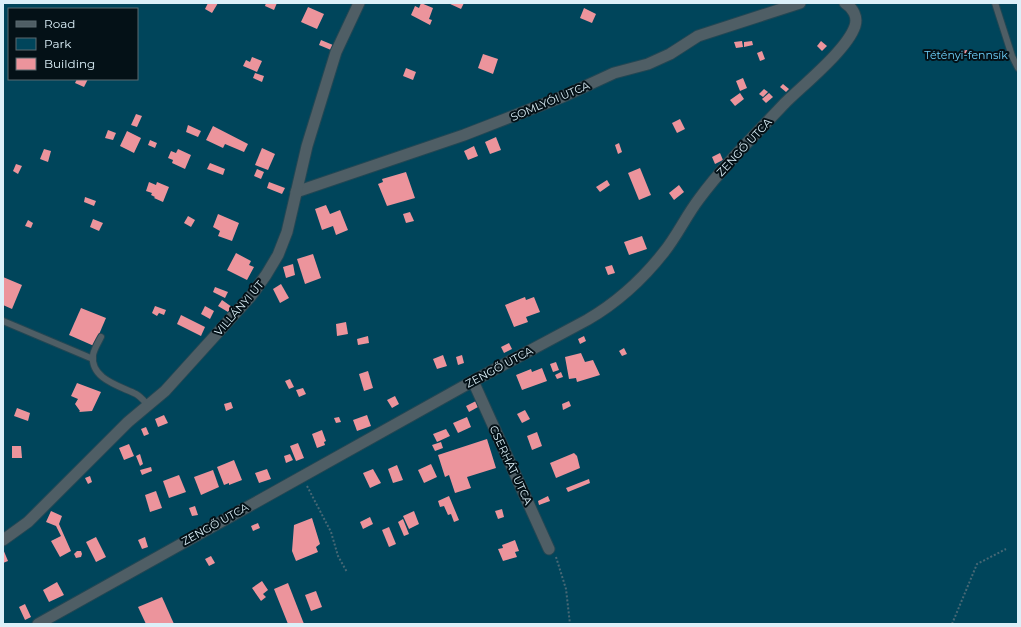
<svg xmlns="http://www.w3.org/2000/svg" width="1021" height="627" font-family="Montserrat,sans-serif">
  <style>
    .green { fill: #00455b; fill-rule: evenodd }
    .building { fill: #ec949c }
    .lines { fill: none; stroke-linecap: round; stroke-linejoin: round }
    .service-casing { stroke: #224754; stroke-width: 8 }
    .minor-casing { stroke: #224754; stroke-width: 13 }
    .path { stroke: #476875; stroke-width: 2; stroke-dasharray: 2 2; stroke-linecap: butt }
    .service { stroke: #4f5e65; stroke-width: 6 }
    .minor { stroke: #4f5e65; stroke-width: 11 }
    .labels { text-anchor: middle; stroke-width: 4; stroke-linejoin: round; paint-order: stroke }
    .park-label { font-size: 11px; fill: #6dd0fa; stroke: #041117 }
    .street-label { font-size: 11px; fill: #dcf0f9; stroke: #041117 }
  </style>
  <rect width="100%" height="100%" fill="#042b39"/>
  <path class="green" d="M3,3H1018V624H3ZM9,9H137V79H9Z"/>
  <g class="building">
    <polygon points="208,3 218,3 212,13 205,9"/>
    <polygon points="266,3 277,3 274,10 265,6"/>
    <polygon points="421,3 433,8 429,19 432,20 430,25 411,15 415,6 419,8"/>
    <polygon points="448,3 464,3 461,9"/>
    <polygon points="308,7 324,14 317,29 301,22"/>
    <polygon points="584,8 596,14 592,23 580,18"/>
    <polygon points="321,40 333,45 331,50 319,45"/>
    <polygon points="742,41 743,47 736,48 734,42"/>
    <polygon points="752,41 753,45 744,47 744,42"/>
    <polygon points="821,41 827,46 822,51 817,46"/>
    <polygon points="967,50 968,55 963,56 962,51"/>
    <polygon points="762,51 765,59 760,61 757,53"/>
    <polygon points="483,54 498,59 493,74 478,68"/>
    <polygon points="252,57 262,61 257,72 243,66 246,60 250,62"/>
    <polygon points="406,68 416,72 413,80 403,76"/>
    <polygon points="255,73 264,76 262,82 253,78"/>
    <polygon points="743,78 747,88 740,91 736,81"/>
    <polygon points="77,79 88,79 84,87 75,83"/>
    <polygon points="783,84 789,89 786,92 780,87"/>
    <polygon points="764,89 768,92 763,97 759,94"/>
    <polygon points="740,93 744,99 735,106 730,100"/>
    <polygon points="769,93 773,97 766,103 762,99"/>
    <polygon points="136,114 142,116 137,127 131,125"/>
    <polygon points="680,119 685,129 677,133 672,123"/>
    <polygon points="188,125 201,131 198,137 186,132"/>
    <polygon points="213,126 248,144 244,152 225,144 223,148 206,140"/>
    <polygon points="108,130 116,133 113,140 105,138"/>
    <polygon points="127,131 141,138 134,153 120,146"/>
    <polygon points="496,137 501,150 490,154 485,142"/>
    <polygon points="150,140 157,143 155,148 148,145"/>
    <polygon points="619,143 622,152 618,154 615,145"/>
    <polygon points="474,146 478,156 468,160 464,151"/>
    <polygon points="262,148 275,154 268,170 255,165"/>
    <polygon points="44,149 51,151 48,162 40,159"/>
    <polygon points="178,149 191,155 185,169 172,163 173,160 168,158 171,151 176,153"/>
    <polygon points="720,153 723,160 715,164 712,157"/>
    <polygon points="210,163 225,169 223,175 207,169"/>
    <polygon points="16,164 22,166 18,174 13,171"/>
    <polygon points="640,168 651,195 639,200 628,173"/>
    <polygon points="257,169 264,172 261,179 254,176"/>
    <polygon points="406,172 415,198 387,206 378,184 383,182 382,179"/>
    <polygon points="607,180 610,185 600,192 596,187"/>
    <polygon points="149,182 156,185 157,182 169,187 163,202 154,198 155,197 151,195 152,193 146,191"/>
    <polygon points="269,182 285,188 282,194 267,188"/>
    <polygon points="679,185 684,192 674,200 669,193"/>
    <polygon points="85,197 96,201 94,206 84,202"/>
    <polygon points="326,205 330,214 340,210 348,230 336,235 333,226 322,230 315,209"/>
    <polygon points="410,212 414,221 406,223 403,214"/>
    <polygon points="218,214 239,223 232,241 218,236 220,231 213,227"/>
    <polygon points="188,216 195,220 191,227 184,223"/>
    <polygon points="93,219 103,223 99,231 90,227"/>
    <polygon points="28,220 33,223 31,228 25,226"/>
    <polygon points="642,236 647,249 629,255 624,242"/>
    <polygon points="236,253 251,261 249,265 254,267 247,280 227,270"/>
    <polygon points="313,254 321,278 305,284 297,259"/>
    <polygon points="293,264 295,275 286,278 283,267"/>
    <polygon points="612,265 615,273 608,275 605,267"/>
    <polygon points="3,277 22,285 12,309 3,305"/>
    <polygon points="281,284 289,298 280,303 273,289"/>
    <polygon points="215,287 228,292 225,298 213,292"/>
    <polygon points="525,297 526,300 534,297 540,312 526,317 528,322 514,327 505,305"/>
    <polygon points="222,300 232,307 228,312 218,306"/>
    <polygon points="155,306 166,310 164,315 159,313 157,316 152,313"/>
    <polygon points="205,306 214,311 210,319 201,314"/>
    <polygon points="81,308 106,318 94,346 69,335"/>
    <polygon points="181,315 205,327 201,336 177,324"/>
    <polygon points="346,322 348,334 337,336 336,324"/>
    <polygon points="368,336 369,343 358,345 357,339"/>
    <polygon points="584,336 586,341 580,344 578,339"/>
    <polygon points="509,343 512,349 504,353 501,347"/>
    <polygon points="624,348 627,354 622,356 619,351"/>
    <polygon points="581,353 585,362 593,360 600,375 577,382 576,378 569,379 565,357"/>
    <polygon points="443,355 447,366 437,369 433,359"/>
    <polygon points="462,355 464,363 458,365 456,357"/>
    <polygon points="556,362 559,370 553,372 550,364"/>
    <polygon points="542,368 547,381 522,390 516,375 531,369 532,372"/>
    <polygon points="368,371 373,388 364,391 359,374"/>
    <polygon points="561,372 563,377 557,379 555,375"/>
    <polygon points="290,379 294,387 289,389 285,381"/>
    <polygon points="77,383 101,392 92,411 79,412 80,411 75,404 78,399 71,396"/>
    <polygon points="303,388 306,394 299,397 296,390"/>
    <polygon points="395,396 399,404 392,408 387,400"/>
    <polygon points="476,401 478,407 469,412 466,406"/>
    <polygon points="569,401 571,406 563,410 562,404"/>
    <polygon points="231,402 233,408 226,411 224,404"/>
    <polygon points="17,408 30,413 28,421 14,416"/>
    <polygon points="525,410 530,419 522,423 517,414"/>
    <polygon points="164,415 168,423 158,427 155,419"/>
    <polygon points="367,415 371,426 357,431 353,420"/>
    <polygon points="339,417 341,422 336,423 334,418"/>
    <polygon points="467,417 471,427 458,433 453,423"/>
    <polygon points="146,427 149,434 144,436 141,429"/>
    <polygon points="446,429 450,436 437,442 433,434"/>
    <polygon points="322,430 326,441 324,442 325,445 317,448 312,434"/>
    <polygon points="537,432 542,446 532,450 527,436"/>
    <polygon points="487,439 496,468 467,477 471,488 455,493 449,475 445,477 438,455"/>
    <polygon points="441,442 443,448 435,451 432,445"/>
    <polygon points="298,443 304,458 296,461 290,446"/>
    <polygon points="129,444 134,456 124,460 119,448"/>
    <polygon points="12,446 21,446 22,458 12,458"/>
    <polygon points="574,453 577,456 580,468 556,478 550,463"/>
    <polygon points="140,454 143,464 140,466 136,456"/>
    <polygon points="290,454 293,460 286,463 284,456"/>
    <polygon points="234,460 242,480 229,485 229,483 224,485 217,467"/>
    <polygon points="431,464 437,477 424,483 418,470"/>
    <polygon points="397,465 403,480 393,483 388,469"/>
    <polygon points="151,467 152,471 142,475 140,470"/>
    <polygon points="267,469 271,479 259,483 255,473"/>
    <polygon points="373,469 381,483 370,488 363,473"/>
    <polygon points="213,470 219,487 201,495 194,477"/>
    <polygon points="179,475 186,492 169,498 163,481"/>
    <polygon points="90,476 92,482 88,484 85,478"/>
    <polygon points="589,479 590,483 568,492 566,488"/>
    <polygon points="156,491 162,508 150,512 145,495"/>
    <polygon points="449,496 459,520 454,522 451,514 448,515 444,506 440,507 438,501"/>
    <polygon points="548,496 550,501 539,505 538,501"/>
    <polygon points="195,506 198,515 192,516 189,508"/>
    <polygon points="502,509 504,517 498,519 495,511"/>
    <polygon points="51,511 62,516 59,524 71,551 60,557 51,541 61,536 56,526 46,522"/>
    <polygon points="414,511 419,524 409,529 403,516"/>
    <polygon points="370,517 373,524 363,529 360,522"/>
    <polygon points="312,518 320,544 316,547 318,552 296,561 292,551 294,525"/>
    <polygon points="403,519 409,534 404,536 398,522"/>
    <polygon points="258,523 260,528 253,531 251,526"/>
    <polygon points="389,527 396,544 389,547 382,530"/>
    <polygon points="96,537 106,557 96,562 86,542"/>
    <polygon points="145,537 148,547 142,549 138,540"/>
    <polygon points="515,540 519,551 515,552 517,557 503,561 498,549 503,548 502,545"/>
    <polygon points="3,549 8,561 3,563"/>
    <polygon points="77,551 81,551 82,554 81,557 76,558 74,554"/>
    <polygon points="211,556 215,563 209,566 205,559"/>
    <polygon points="262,581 268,590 263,594 266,597 261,601 252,588"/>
    <polygon points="57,582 64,595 49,602 43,590"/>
    <polygon points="288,583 304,624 288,624 274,589"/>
    <polygon points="316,591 322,607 311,611 305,595"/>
    <polygon points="162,597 174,624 146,624 138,607"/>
    <polygon points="25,604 31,617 25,620 19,607"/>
  </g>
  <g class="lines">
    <g class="service-casing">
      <g id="service">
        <polyline points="995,3 1012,56 1018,68"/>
        <polyline points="3,321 93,359"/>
        <path d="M101,337C98,343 94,349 93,355C90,379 120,386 136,394C140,396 144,401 148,405"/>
      </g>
    </g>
    <g class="minor-casing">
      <g id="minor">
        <polyline points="296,192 464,135 562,97 614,73 648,64 670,54 698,36 800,3"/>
        <polyline points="473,381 549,549"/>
        <polyline points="3,540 28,522 128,422 165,391 251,296 266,275 278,255 287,232 307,146 336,52 359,3"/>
        <path d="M38,624L473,381L587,320C618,302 642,280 664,252C677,236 686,216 699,199C724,165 755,135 784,104C803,85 847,50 855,26C858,17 853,8 845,3"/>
      </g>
    </g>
    <g class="path">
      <polyline points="307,486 331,532 338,556 347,572"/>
      <polyline points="556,557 566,589 570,624"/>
      <polyline points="952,624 977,564 1006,549"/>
    </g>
    <use href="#service" class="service"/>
    <use href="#minor" class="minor"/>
  </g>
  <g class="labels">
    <g class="park-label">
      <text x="966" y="59">Tétényi-fennsík</text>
    </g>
    <g class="street-label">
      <text transform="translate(550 101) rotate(-23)" y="4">SOMLYÓI UTCA</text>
      <text transform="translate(744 147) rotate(-47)" y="4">ZENGŐ UTCA</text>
      <text transform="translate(239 308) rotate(-49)" y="4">VILLÁNYI ÚT</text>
      <text transform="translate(499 367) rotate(-28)" y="4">ZENGŐ UTCA</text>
      <text transform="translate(511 465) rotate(65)" y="4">CSERHÁT UTCA</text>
      <text transform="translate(215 524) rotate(-29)" y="4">ZENGŐ UTCA</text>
    </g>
  </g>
  <rect width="1021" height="627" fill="none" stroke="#dcf0f9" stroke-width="8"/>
  <rect x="8" y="8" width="130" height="72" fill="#041117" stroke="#5a6a71"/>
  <rect x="16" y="21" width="20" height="6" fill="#4f5e65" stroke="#5a6a71"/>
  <text x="44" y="28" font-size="12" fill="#dcf0f9">Road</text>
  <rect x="16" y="38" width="20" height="12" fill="#00455b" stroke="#5a6a71"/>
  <text x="44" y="48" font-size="12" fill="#dcf0f9">Park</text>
  <rect x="16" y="58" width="20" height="12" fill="#ec949c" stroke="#5a6a71"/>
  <text x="44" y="68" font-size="12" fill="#dcf0f9">Building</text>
</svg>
